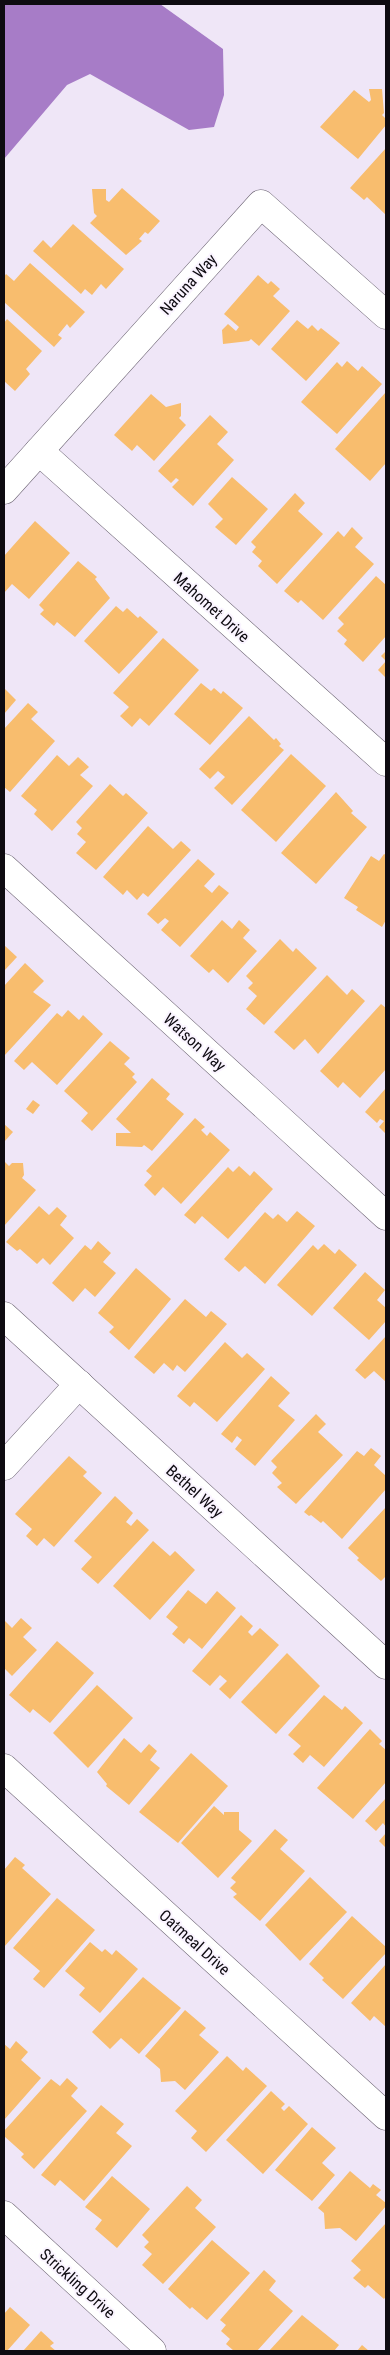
<svg xmlns="http://www.w3.org/2000/svg" width="390" height="2355" font-family="'Roboto Condensed',sans-serif">
  <style>
    .water { fill: #a77cc7 }
    .building { fill: #f8bd6e }
    .lines { fill: none; stroke-linecap: round; stroke-linejoin: round }
    .street-casing { stroke: #6c6473; stroke-width: 29 }
    .street { stroke: #fff; stroke-width: 28 }
    .labels { text-anchor: middle; stroke-width: 4; stroke-linejoin: round; paint-order: stroke }
    .street-label { font-size: 16px; fill: #0e0b11; stroke: #faf4ff }
  </style>
  <rect width="100%" height="100%" fill="#efe6f7"/>
  <polygon class="water" points="4,4 160,4 223,49 224,95 214,127 189,130 90,74 67,85 4,159"/>
  <g class="building">
    <polygon points="369,89 382,89 384,113 382,115 386,119 386,125 358,159 320,127 354,90 369,102 371,100"/>
    <polygon points="386,148 386,215 367,197 364,200 350,188"/>
    <polygon points="122,188 160,221 148,234 145,232 139,239 142,241 126,255 90,223 97,216 94,213 92,189 106,189 106,200 109,202"/>
    <polygon points="73,224 124,269 106,289 101,284 92,295 85,289 81,294 33,251 43,240 51,248"/>
    <polygon points="30,263 85,312 70,328 67,324 58,335 62,338 54,347 4,302 4,277 6,274 14,281"/>
    <polygon points="258,275 268,284 271,281 280,289 273,296 290,311 259,346 251,339 249,341 223,344 222,330 228,324 236,331 239,327 224,314"/>
    <polygon points="7,319 42,351 26,369 30,374 15,391 4,381 4,323"/>
    <polygon points="297,320 308,329 312,325 318,331 321,328 340,343 306,381 271,349"/>
    <polygon points="347,361 358,371 362,366 382,384 337,434 301,402 337,362 342,367"/>
    <polygon points="386,392 386,463 370,481 335,449"/>
    <polygon points="151,394 166,407 181,403 181,416 179,418 186,425 154,461 137,445 132,451 114,435"/>
    <polygon points="210,415 228,432 217,444 234,460 193,506 172,487 179,480 176,478 171,483 158,471"/>
    <polygon points="232,477 268,509 236,545 215,527 223,519 208,504"/>
    <polygon points="295,493 305,503 298,511 323,534 277,584 258,566 262,561 252,552 256,547 251,542"/>
    <polygon points="35,521 70,553 29,599 12,584 4,593 4,556"/>
    <polygon points="352,527 363,538 355,547 374,564 323,620 301,600 298,603 284,591 338,531 344,537"/>
    <polygon points="78,561 97,577 95,579 110,598 75,637 57,622 54,626 40,614 44,610 39,605"/>
    <polygon points="376,576 386,585 386,636 363,662 344,644 347,640 337,631 344,624 338,618"/>
    <polygon points="116,606 123,612 127,608 138,618 140,616 158,632 119,674 84,641"/>
    <polygon points="163,638 199,670 149,726 140,718 132,727 120,716 129,707 113,693"/>
    <polygon points="386,651 386,661 381,656"/>
    <polygon points="386,661 386,678 378,670"/>
    <polygon points="201,683 211,691 214,688 221,694 223,691 243,708 210,745 174,714"/>
    <polygon points="4,688 16,700 4,714"/>
    <polygon points="28,703 38,712 31,719 55,741 10,792 4,787 4,729"/>
    <polygon points="249,716 274,740 276,738 281,744 279,746 284,750 232,805 214,788 225,777 218,771 210,779 199,769"/>
    <polygon points="291,754 326,786 276,842 241,810"/>
    <polygon points="57,755 69,766 78,757 89,767 80,775 93,786 52,831 34,814 37,810 21,796"/>
    <polygon points="110,784 123,796 126,793 148,813 96,870 76,853 86,842 77,834 82,828 76,822"/>
    <polygon points="336,792 353,811 351,813 367,827 316,884 281,853"/>
    <polygon points="148,826 173,849 181,841 191,850 148,897 143,893 137,900 127,890 123,895 103,877"/>
    <polygon points="384,854 386,855 386,920 382,927 356,910 358,907 344,898 371,856 379,861"/>
    <polygon points="198,859 215,874 204,886 212,893 219,885 229,893 180,947 161,930 169,921 165,918 158,924 147,914"/>
    <polygon points="222,920 232,929 239,920 250,930 243,938 257,951 228,983 213,969 209,973 190,956"/>
    <polygon points="280,939 293,952 296,948 317,968 264,1025 246,1009 257,996 248,988 253,983 246,976"/>
    <polygon points="4,945 17,957 4,971"/>
    <polygon points="25,963 44,981 33,992 51,1005 4,1056 4,986"/>
    <polygon points="327,975 347,995 352,989 365,1001 318,1054 305,1039 294,1050 274,1032"/>
    <polygon points="381,1004 386,1008 386,1069 360,1098 343,1082 338,1088 320,1071"/>
    <polygon points="68,1010 79,1020 83,1015 103,1034 57,1085 32,1062 24,1070 14,1061 57,1013 62,1017"/>
    <polygon points="110,1041 130,1058 124,1064 135,1074 132,1077 137,1082 92,1131 81,1121 88,1113 64,1091"/>
    <polygon points="152,1078 170,1094 166,1099 184,1114 152,1151 144,1145 142,1147 116,1146 116,1133 131,1133 116,1119"/>
    <polygon points="386,1088 386,1134 379,1127 384,1121 380,1119 377,1123 365,1112"/>
    <polygon points="33,1100 40,1105 33,1114 26,1109"/>
    <polygon points="195,1118 205,1127 201,1130 207,1136 210,1132 230,1150 181,1204 163,1187 155,1196 144,1185 152,1176 146,1171"/>
    <polygon points="4,1124 13,1132 4,1142"/>
    <polygon points="4,1161 9,1166 12,1163 23,1163 24,1175 22,1178 36,1190 4,1226"/>
    <polygon points="239,1166 250,1176 254,1171 273,1189 228,1239 202,1216 195,1224 184,1215 228,1167 233,1172"/>
    <polygon points="39,1206 49,1215 57,1207 67,1216 60,1225 74,1238 50,1265 43,1258 37,1264 20,1249 17,1251 6,1242"/>
    <polygon points="297,1211 315,1226 265,1284 245,1266 239,1272 224,1259 265,1212 273,1219 278,1214 287,1222"/>
    <polygon points="98,1241 111,1253 103,1262 116,1273 95,1297 85,1288 73,1302 52,1283 85,1245 91,1250"/>
    <polygon points="324,1244 335,1254 339,1249 357,1265 312,1316 277,1285 313,1245 318,1250"/>
    <polygon points="136,1268 171,1299 129,1350 109,1332 114,1327 98,1313"/>
    <polygon points="365,1272 385,1290 377,1300 386,1308 386,1321 369,1340 333,1308"/>
    <polygon points="185,1299 206,1317 211,1311 227,1324 185,1372 177,1365 173,1371 164,1363 154,1374 134,1357"/>
    <polygon points="386,1336 386,1382 374,1371 365,1379 355,1370"/>
    <polygon points="225,1342 242,1358 247,1353 265,1369 217,1422 194,1402 190,1407 177,1396"/>
    <polygon points="271,1376 290,1393 278,1406 295,1420 255,1466 235,1449 242,1440 237,1436 232,1443 221,1434"/>
    <polygon points="316,1414 326,1424 318,1432 343,1455 296,1504 277,1487 282,1483 272,1473 277,1467 271,1461"/>
    <polygon points="371,1448 381,1456 374,1465 386,1476 386,1489 342,1539 323,1521 321,1523 311,1515 309,1516 304,1512 357,1451 364,1456"/>
    <polygon points="69,1456 87,1472 83,1476 102,1493 54,1547 44,1538 37,1546 26,1536 32,1529 15,1514"/>
    <polygon points="115,1496 133,1513 126,1522 131,1526 137,1519 149,1530 98,1584 81,1569 92,1557 74,1541"/>
    <polygon points="386,1507 386,1576 381,1581 357,1560 359,1558 348,1548"/>
    <polygon points="153,1541 170,1556 175,1551 195,1570 150,1620 113,1586"/>
    <polygon points="188,1590 206,1604 217,1591 236,1608 202,1649 189,1638 184,1644 172,1634 178,1627 166,1617"/>
    <polygon points="241,1615 253,1626 248,1632 252,1636 260,1628 279,1645 230,1699 219,1689 227,1681 220,1675 210,1686 192,1671"/>
    <polygon points="21,1618 32,1628 23,1637 37,1650 12,1676 4,1668 4,1620 12,1628"/>
    <polygon points="57,1641 94,1673 50,1723 33,1709 30,1713 9,1695"/>
    <polygon points="287,1653 320,1686 276,1734 241,1702"/>
    <polygon points="97,1685 133,1718 88,1768 53,1733"/>
    <polygon points="324,1695 342,1710 345,1706 363,1723 324,1767 310,1755 303,1763 293,1754 301,1746 288,1735"/>
    <polygon points="370,1729 382,1741 379,1744 386,1750 386,1782 353,1819 317,1788"/>
    <polygon points="124,1738 141,1753 149,1744 157,1751 150,1760 160,1768 129,1805 106,1786 107,1784 97,1772"/>
    <polygon points="191,1753 228,1786 178,1843 139,1812"/>
    <polygon points="386,1798 386,1827 383,1823 376,1831 365,1821"/>
    <polygon points="214,1806 224,1815 224,1812 239,1812 239,1830 252,1841 218,1878 181,1843"/>
    <polygon points="275,1829 288,1840 280,1849 305,1871 260,1921 233,1897 237,1894 230,1888 236,1882 231,1878"/>
    <polygon points="386,1833 386,1848 379,1841"/>
    <polygon points="15,1857 25,1865 22,1868 51,1894 4,1947 4,1870"/>
    <polygon points="310,1877 347,1912 300,1961 265,1925"/>
    <polygon points="57,1898 95,1930 44,1988 33,1979 40,1971 13,1948"/>
    <polygon points="352,1916 386,1947 386,1953 343,1999 322,1980 324,1978 309,1964"/>
    <polygon points="90,1942 102,1952 105,1949 112,1955 116,1950 138,1969 100,2013 79,1995 85,1988 65,1971"/>
    <polygon points="386,1964 386,2027 374,2016 370,2021 351,2003"/>
    <polygon points="143,1977 181,2008 139,2054 121,2038 110,2049 92,2032"/>
    <polygon points="185,2010 206,2028 199,2035 219,2052 185,2090 175,2081 161,2082 160,2069 145,2056"/>
    <polygon points="16,2041 28,2052 21,2060 41,2078 4,2120 4,2044 10,2049"/>
    <polygon points="227,2056 243,2071 246,2067 267,2086 206,2152 191,2138 197,2131 175,2111"/>
    <polygon points="67,2078 78,2088 71,2096 87,2111 34,2169 21,2157 24,2154 4,2136 4,2131 51,2079 60,2086"/>
    <polygon points="271,2091 285,2104 281,2108 284,2111 289,2106 308,2124 263,2174 226,2140"/>
    <polygon points="101,2105 124,2124 116,2133 132,2146 84,2201 60,2180 55,2186 41,2175"/>
    <polygon points="312,2127 336,2148 322,2163 335,2175 312,2201 275,2170"/>
    <polygon points="350,2171 370,2188 373,2184 381,2190 376,2195 386,2203 386,2206 356,2241 340,2228 325,2229 324,2213 318,2208"/>
    <polygon points="112,2176 150,2209 117,2248 95,2229 102,2220 85,2207"/>
    <polygon points="187,2186 202,2200 195,2208 216,2227 163,2284 142,2265 152,2254 144,2247 149,2242 142,2235"/>
    <polygon points="386,2223 386,2296 384,2299 368,2285 365,2288 353,2278 361,2270 351,2261"/>
    <polygon points="212,2240 250,2273 207,2320 192,2307 190,2309 168,2289"/>
    <polygon points="264,2270 276,2281 269,2290 293,2311 257,2351 234,2351 226,2344 230,2339 221,2331 226,2325 220,2320"/>
    <polygon points="10,2307 30,2325 7,2351 4,2351 4,2314"/>
    <polygon points="302,2315 339,2345 334,2351 269,2351"/>
    <polygon points="41,2331 54,2343 50,2346 56,2351 23,2351"/>
    <polygon points="362,2345 369,2351 357,2351"/>
  </g>
  <g class="lines">
    <g class="street-casing">
      <g id="street">
        <polyline points="39,451 386,762"/>
        <polyline points="4,490 261,204 386,315"/>
        <polyline points="4,868 386,1216"/>
        <polyline points="4,1316 386,1665"/>
        <polyline points="4,1466 79,1384"/>
        <polyline points="4,1768 386,2116"/>
        <polyline points="4,2215 152,2351"/>
      </g>
    </g>
    <use href="#street" class="street"/>
  </g>
  <g class="labels">
    <g class="street-label">
      <text transform="translate(188 284) rotate(-48)" y="6">Naruna Way</text>
      <text transform="translate(212 607) rotate(42)" y="6">Mahomet Drive</text>
      <text transform="translate(195 1042) rotate(42)" y="6">Watson Way</text>
      <text transform="translate(195 1491) rotate(42)" y="6">Bethel Way</text>
      <text transform="translate(195 1942) rotate(42)" y="6">Oatmeal Drive</text>
      <text transform="translate(78 2283) rotate(42)" y="6">Strickling Drive</text>
    </g>
  </g>
  <rect width="390" height="2355" fill="none" stroke="#0e0b11" stroke-width="10"/>
</svg>
